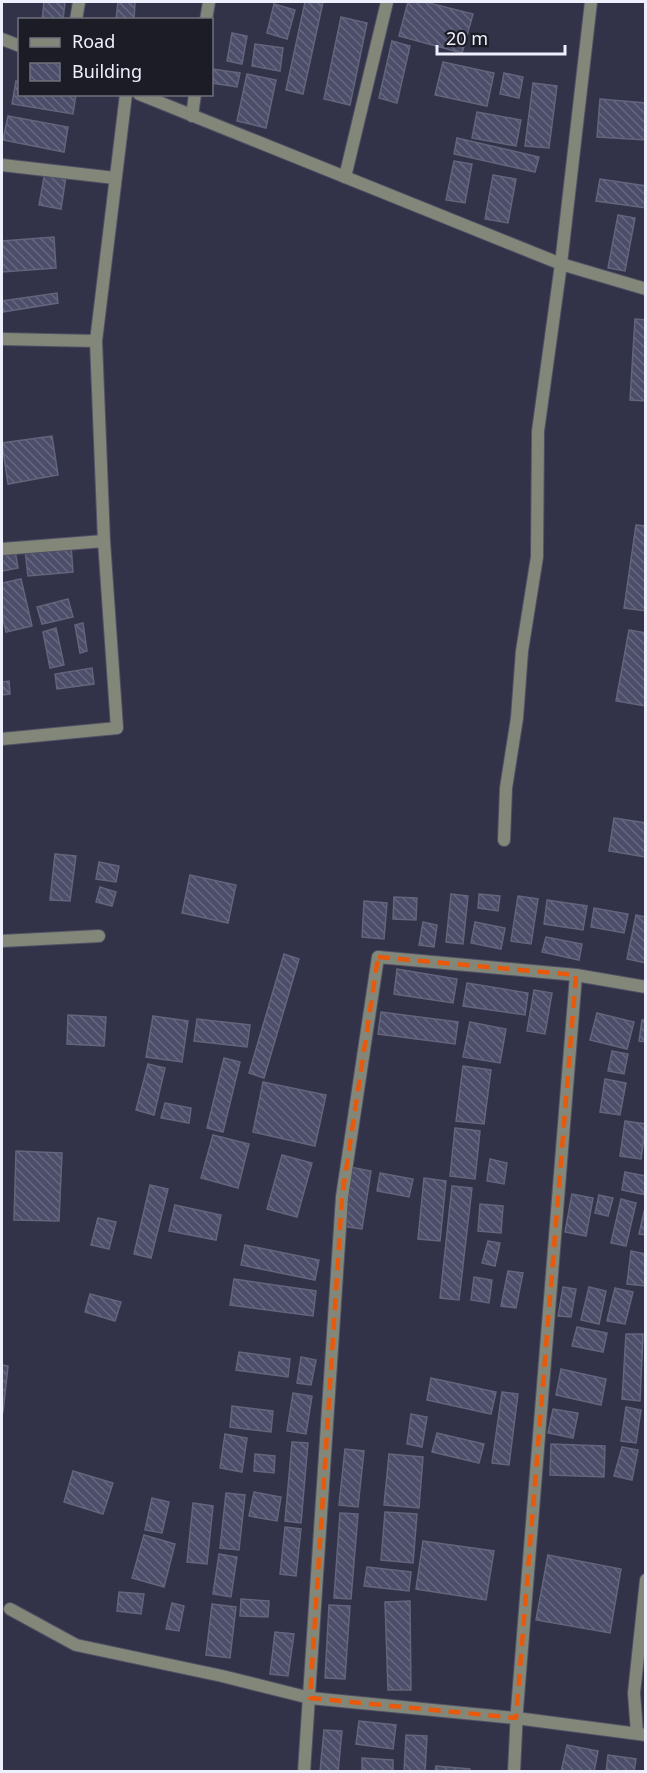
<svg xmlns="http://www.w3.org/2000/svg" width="647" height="1773" font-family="'Noto Sans',sans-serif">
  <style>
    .building { fill: url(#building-back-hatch); stroke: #63657c; stroke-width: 1.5 }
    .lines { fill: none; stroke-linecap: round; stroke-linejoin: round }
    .minor-casing { stroke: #505165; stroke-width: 14 }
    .minor { stroke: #83877a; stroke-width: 12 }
    .marked { fill: none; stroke: #e8590c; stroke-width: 4.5; stroke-dasharray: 12 8; stroke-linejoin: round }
  </style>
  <defs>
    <pattern id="building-back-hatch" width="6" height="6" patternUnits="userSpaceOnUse" patternTransform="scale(1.5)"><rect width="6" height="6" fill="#4c4d69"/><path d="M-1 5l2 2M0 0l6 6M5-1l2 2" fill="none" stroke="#666780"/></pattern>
  </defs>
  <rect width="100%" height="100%" fill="#323348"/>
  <g class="building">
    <polygon points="44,2 65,2 63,20 42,20"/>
    <polygon points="118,2 135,2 134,20 116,20"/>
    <polygon points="305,2 323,2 303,94 286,90"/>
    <polygon points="408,2 425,2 473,14 462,53 399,36"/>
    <polygon points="274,4 295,10 287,39 267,33"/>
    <polygon points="341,17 367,23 350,105 324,99"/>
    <polygon points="232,33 247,36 242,64 227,61"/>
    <polygon points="392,41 410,46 397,103 379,98"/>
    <polygon points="255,44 283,48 280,71 252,66"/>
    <polygon points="443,62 494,73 487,106 435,95"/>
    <polygon points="212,69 240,73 237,87 212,83"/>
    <polygon points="504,73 523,77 519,98 500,94"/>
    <polygon points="247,74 276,80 266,128 237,121"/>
    <polygon points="16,81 20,82 20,94 76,94 73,114 12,104"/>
    <polygon points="533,83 557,86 549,148 525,146"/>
    <polygon points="600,99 646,103 646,140 597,137"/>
    <polygon points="477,112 521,120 516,146 472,138"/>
    <polygon points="8,116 68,127 64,152 3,140"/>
    <polygon points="457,138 539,157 535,172 454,154"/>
    <polygon points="454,161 472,164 465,203 446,200"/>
    <polygon points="45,172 66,176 61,209 39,205"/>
    <polygon points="493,175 516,179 508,223 485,219"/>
    <polygon points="600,179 646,186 646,208 596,201"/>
    <polygon points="618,215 635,218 625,271 608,268"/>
    <polygon points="54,237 56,268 2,272 2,241"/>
    <polygon points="57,293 58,303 2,312 2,301"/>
    <polygon points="635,319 646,320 646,401 630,400"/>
    <polygon points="52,436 58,475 8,484 2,443"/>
    <polygon points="636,525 646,526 646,611 624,608"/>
    <polygon points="71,545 73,572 28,576 25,550"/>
    <polygon points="15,550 18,568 2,571 2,552"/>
    <polygon points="21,579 32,626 6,632 2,615 2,583"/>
    <polygon points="68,599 73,617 42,624 37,607"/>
    <polygon points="83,623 87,651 80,653 75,625"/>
    <polygon points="56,628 64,665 50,668 43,632"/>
    <polygon points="629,630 646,633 646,706 616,701"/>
    <polygon points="92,668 94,684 57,689 55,674"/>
    <polygon points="9,681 10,694 2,695 2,682"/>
    <polygon points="614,818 646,823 646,857 609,851"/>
    <polygon points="55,854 76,856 70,901 50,900"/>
    <polygon points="99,862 119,866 116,882 96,879"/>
    <polygon points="190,875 236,885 228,923 182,913"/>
    <polygon points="100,887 116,892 112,906 96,902"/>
    <polygon points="451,894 468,896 463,944 446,942"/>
    <polygon points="479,894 500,896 498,911 478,908"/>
    <polygon points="518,896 538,899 531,944 511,941"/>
    <polygon points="394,897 417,898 416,920 393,919"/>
    <polygon points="547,900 587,906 583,930 544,924"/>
    <polygon points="364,901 387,903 384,939 362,937"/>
    <polygon points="594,908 628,914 624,933 591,927"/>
    <polygon points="636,915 646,917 646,963 627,959"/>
    <polygon points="423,922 437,925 434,947 419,945"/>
    <polygon points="475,922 505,928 501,949 471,943"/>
    <polygon points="546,937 582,944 579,960 542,952"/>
    <polygon points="284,954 299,959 264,1078 249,1073"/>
    <polygon points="397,969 457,979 453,1003 394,994"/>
    <polygon points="467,983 528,993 525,1015 463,1006"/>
    <polygon points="534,990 552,993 545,1034 527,1031"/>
    <polygon points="381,1012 458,1022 455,1044 378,1034"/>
    <polygon points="597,1013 634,1022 627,1049 590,1040"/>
    <polygon points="68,1015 106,1017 104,1046 67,1044"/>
    <polygon points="153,1016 188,1021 182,1062 146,1057"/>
    <polygon points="197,1019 250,1025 247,1047 194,1041"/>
    <polygon points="642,1020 646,1020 646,1042 639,1041"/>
    <polygon points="470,1022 506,1029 500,1063 463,1057"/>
    <polygon points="612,1051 628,1054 624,1074 608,1071"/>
    <polygon points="224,1058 240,1062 223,1132 207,1128"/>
    <polygon points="148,1064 165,1068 154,1115 136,1110"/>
    <polygon points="463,1066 491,1070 484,1124 456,1121"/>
    <polygon points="605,1079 626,1083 620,1115 600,1112"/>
    <polygon points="263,1082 326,1095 315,1146 253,1132"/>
    <polygon points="165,1103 191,1108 189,1123 161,1118"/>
    <polygon points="625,1121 646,1124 641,1159 620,1156"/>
    <polygon points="455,1128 480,1131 475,1179 450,1176"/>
    <polygon points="213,1135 249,1144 238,1188 201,1178"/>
    <polygon points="16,1151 62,1153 59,1221 14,1220"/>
    <polygon points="282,1155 312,1163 297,1217 267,1209"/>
    <polygon points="490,1159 507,1163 504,1184 487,1181"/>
    <polygon points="350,1167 371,1171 362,1229 341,1226"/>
    <polygon points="625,1172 646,1176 646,1195 622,1190"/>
    <polygon points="380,1173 413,1179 409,1197 377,1191"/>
    <polygon points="424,1178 446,1181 440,1241 418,1239"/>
    <polygon points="150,1185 168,1189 151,1258 134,1254"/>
    <polygon points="452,1186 472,1188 459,1300 440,1298"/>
    <polygon points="572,1194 593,1198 586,1236 565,1232"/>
    <polygon points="599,1195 613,1198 608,1216 595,1213"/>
    <polygon points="621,1199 636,1203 626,1246 611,1243"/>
    <polygon points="646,1203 646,1235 639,1234"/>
    <polygon points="480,1204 503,1206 501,1233 478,1231"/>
    <polygon points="175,1205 221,1215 216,1240 169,1231"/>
    <polygon points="98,1218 116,1222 109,1249 91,1245"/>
    <polygon points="488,1241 500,1243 495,1266 482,1263"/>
    <polygon points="245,1245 319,1260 315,1280 241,1265"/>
    <polygon points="631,1251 646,1254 646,1286 627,1284"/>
    <polygon points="508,1271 523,1273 516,1308 501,1306"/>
    <polygon points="474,1277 492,1280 489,1303 471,1300"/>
    <polygon points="234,1279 316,1291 313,1316 230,1305"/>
    <polygon points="563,1287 576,1289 571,1317 558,1316"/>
    <polygon points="589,1287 606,1291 599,1324 581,1320"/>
    <polygon points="615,1288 633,1292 625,1324 607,1321"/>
    <polygon points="90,1294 121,1302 115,1321 85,1312"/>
    <polygon points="577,1327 607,1333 603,1352 572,1346"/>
    <polygon points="626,1334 643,1334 640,1401 622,1399"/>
    <polygon points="239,1352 290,1359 288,1377 236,1370"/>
    <polygon points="301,1357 316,1360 311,1385 297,1383"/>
    <polygon points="2,1365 8,1366 3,1412 2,1412"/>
    <polygon points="561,1369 606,1379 601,1405 556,1395"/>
    <polygon points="431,1378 496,1392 491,1414 427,1400"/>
    <polygon points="502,1392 518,1394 509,1465 492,1463"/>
    <polygon points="293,1393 312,1396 306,1434 287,1431"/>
    <polygon points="232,1406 273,1411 271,1432 230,1427"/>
    <polygon points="626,1407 641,1410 636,1443 621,1441"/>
    <polygon points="553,1409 578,1413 573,1438 548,1433"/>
    <polygon points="411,1414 427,1417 422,1447 407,1444"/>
    <polygon points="437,1433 484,1444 479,1463 432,1452"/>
    <polygon points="225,1434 247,1438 242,1472 220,1468"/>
    <polygon points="292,1442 308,1443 301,1523 285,1521"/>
    <polygon points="551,1444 605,1446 604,1477 550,1475"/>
    <polygon points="622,1447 638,1450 632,1480 614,1476"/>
    <polygon points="345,1449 364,1451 358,1507 339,1505"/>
    <polygon points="255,1454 275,1456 274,1473 254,1471"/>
    <polygon points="389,1454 423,1457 419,1508 384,1505"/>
    <polygon points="73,1471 113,1483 103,1514 64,1502"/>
    <polygon points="254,1492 281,1497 277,1521 249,1516"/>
    <polygon points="226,1493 245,1495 239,1550 220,1548"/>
    <polygon points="152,1498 169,1502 162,1533 145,1530"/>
    <polygon points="193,1503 213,1506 207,1564 187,1562"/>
    <polygon points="385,1512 417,1514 413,1563 381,1560"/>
    <polygon points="340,1513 358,1514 351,1599 334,1598"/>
    <polygon points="285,1527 301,1529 296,1576 280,1574"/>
    <polygon points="144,1535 175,1544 164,1587 132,1578"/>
    <polygon points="423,1541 494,1551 486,1600 416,1589"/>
    <polygon points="219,1554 237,1557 231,1597 213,1594"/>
    <polygon points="548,1555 621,1569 610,1633 536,1620"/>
    <polygon points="367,1567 411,1572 409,1591 364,1586"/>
    <polygon points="119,1592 144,1594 141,1614 117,1611"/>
    <polygon points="241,1599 269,1601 268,1617 240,1616"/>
    <polygon points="410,1601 411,1690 388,1690 385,1602"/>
    <polygon points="172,1603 184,1606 179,1631 166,1629"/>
    <polygon points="212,1604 236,1607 230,1658 206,1655"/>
    <polygon points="329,1605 350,1606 345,1679 325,1678"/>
    <polygon points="275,1632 294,1634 288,1676 270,1674"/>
    <polygon points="359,1721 396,1725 393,1749 356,1744"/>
    <polygon points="324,1730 342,1731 338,1772 320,1772"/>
    <polygon points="406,1735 427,1736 425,1772 404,1772"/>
    <polygon points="567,1745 598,1751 594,1772 561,1772"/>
    <polygon points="608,1755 636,1759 634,1772 606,1772"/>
    <polygon points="362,1758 393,1760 393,1772 362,1772"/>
    <polygon points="436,1766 470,1769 470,1772 435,1772"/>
  </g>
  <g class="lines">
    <g class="minor-casing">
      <g id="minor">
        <polyline points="76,20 79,2"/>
        <polyline points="206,20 209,2"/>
        <polyline points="2,39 20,46"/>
        <polyline points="139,94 561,264 646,289"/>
        <polyline points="192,116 195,94"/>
        <polyline points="2,165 115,178"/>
        <polyline points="345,177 387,2"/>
        <polyline points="2,339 96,341"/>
        <polyline points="2,549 104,541"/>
        <polyline points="2,739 117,728 104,541 96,341 126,94"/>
        <polyline points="504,840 506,788 517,718 522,651 537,557 538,431 561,264 591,2"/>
        <polyline points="2,941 99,936"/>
        <polyline points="10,1609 76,1645 222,1676 310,1698 516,1718 646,1735"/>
        <polyline points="637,1733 634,1693 646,1580"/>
        <polyline points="304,1772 342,1197 378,957 576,975 646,987"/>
        <polyline points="514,1772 517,1710 576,975"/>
      </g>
    </g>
    <use href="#minor" class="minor"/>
  </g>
  <path class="marked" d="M378,957L576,975L516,1718L310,1698L342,1197Z"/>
  <rect width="647" height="1773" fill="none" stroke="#eff0fe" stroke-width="6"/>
  <rect x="18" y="18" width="195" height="78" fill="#1b1c25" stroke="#70717c" stroke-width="1.5"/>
  <rect x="30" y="38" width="30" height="9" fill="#83877a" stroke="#70717c" stroke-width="1.5"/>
  <text x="72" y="48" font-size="18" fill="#eff0fe">Road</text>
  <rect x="30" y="63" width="30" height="18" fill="url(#building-back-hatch)" stroke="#70717c" stroke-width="1.5"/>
  <text x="72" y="78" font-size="18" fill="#eff0fe">Building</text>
  <path d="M437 45v9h128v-9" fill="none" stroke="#eff0fe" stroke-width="3"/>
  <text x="446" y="45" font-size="18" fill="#eff0fe" stroke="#1b1c25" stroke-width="4.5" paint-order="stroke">20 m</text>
</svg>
